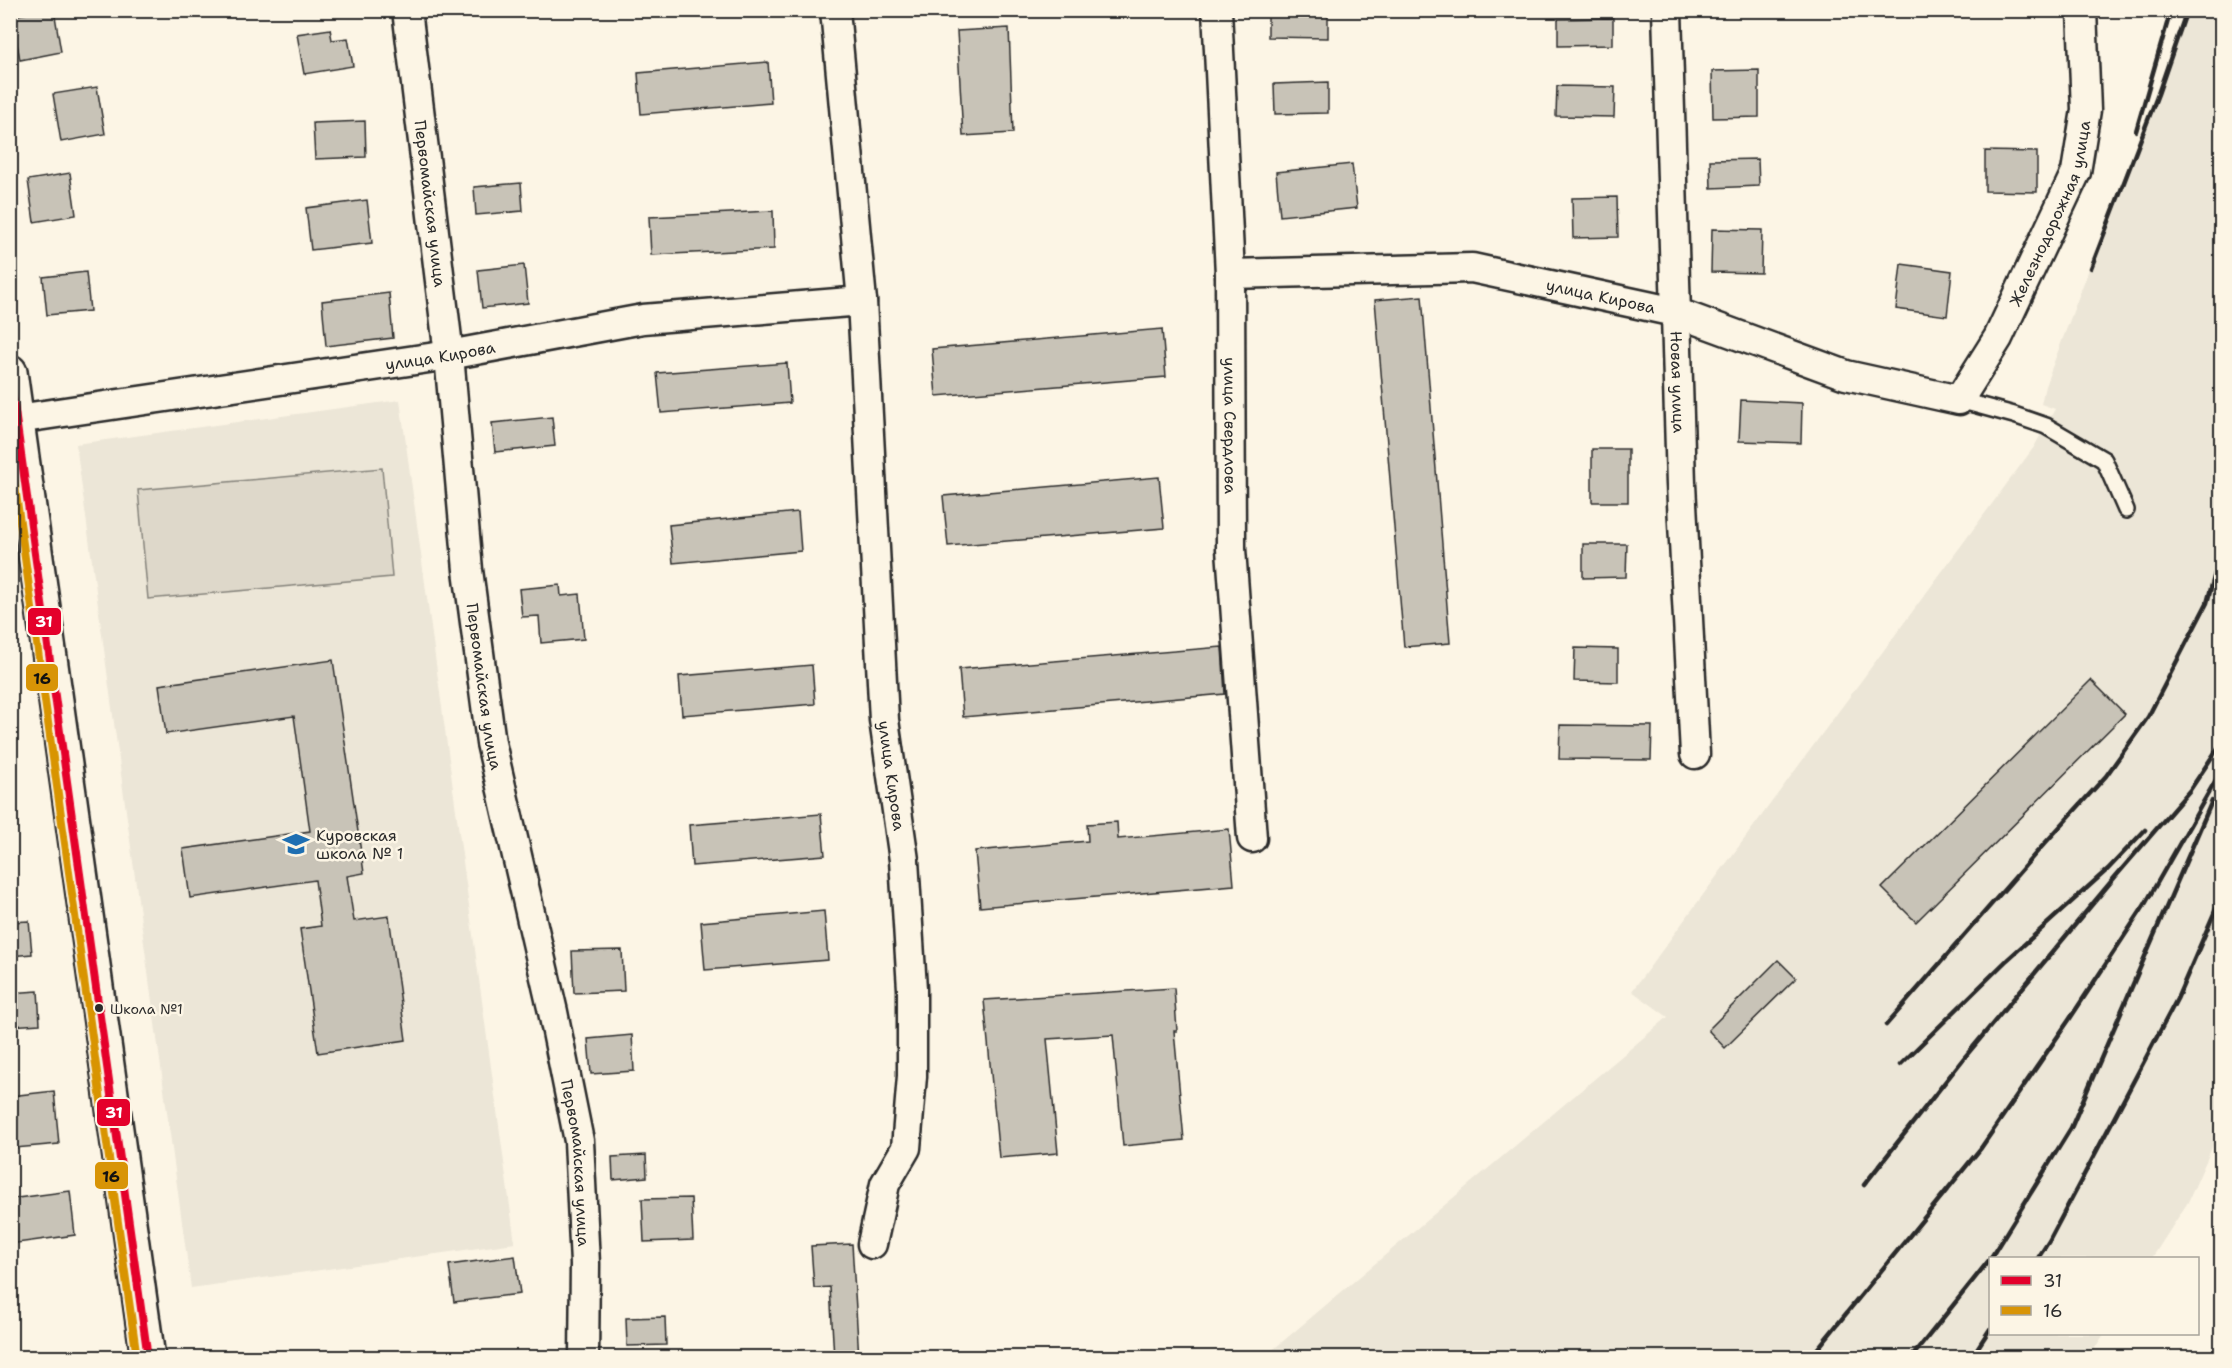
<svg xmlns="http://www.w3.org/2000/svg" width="2232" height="1368" font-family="'Shantell Sans',sans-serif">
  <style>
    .built { fill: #ece6d7 }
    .green { fill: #ded8ca; stroke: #84827a; stroke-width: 1.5 }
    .building { fill: #c8c3b7; stroke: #2b2b2b; stroke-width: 1.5 }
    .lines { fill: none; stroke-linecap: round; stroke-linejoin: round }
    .lane-casing { stroke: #2b2b2b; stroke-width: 20 }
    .street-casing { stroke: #2b2b2b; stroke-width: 33 }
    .secondary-casing { stroke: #2b2b2b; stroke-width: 38 }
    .lane { stroke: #fcf5e5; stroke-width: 15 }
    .street { stroke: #fcf5e5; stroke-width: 28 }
    .secondary { stroke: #fcf5e5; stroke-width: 33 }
    .rail { stroke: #2b2b2b; stroke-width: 4.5 }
    .bus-1-casing { stroke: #fcf5e5; stroke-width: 12 }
    .bus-2-casing { stroke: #fcf5e5; stroke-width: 12 }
    .bus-1 { stroke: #e4002b; stroke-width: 8 }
    .bus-2 { stroke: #d89406; stroke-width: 8 }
    .bus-dot { fill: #2b2b2b; stroke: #fcf5e5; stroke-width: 2 }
    .labels { text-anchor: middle; stroke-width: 5; stroke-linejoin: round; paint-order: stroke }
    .bus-label { font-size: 14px; fill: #2b2b2b; stroke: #fcf5e5; text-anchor: start }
    .street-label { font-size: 16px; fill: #2b2b2b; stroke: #fcf5e5 }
    .poi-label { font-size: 16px; fill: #2b2b2b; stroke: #fcf5e5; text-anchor: start }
    .line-badge { stroke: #fcf5e5; stroke-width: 2 }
    .badge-label { font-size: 16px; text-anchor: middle; font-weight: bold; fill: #fff }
    .pale-badge-label { font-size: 16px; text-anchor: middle; font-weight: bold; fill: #111 }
  </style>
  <rect width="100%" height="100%" fill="#fcf5e5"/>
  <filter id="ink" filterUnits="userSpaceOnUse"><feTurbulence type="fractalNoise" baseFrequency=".0167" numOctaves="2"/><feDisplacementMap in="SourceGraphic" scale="12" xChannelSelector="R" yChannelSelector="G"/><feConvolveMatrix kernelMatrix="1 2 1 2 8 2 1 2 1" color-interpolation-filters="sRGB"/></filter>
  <g filter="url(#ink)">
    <g class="built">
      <polygon points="2186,11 2221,11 2221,1127 2188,1202 2152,1258 1990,1258 1990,1334 2104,1334 2089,1357 1263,1358 1668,1017 1632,991 2034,447 2055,409 2041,404 2045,386"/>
      <polygon points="400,400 515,1243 191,1288 76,444"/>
    </g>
    <polygon class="green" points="382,468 392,577 148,599 138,490"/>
    <g class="building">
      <polygon points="45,10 54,10 61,52 20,60 12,16"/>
      <polygon points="1268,11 1328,12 1328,38 1268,37"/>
      <polygon points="1613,18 1613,45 1558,46 1558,19"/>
      <polygon points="1009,28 1013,133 963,136 957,31"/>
      <polygon points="330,29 332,40 348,38 353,66 304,74 297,34"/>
      <polygon points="768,62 771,103 641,114 638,73"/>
      <polygon points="1759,70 1759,117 1713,118 1712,71"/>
      <polygon points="1328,82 1328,113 1275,114 1274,84"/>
      <polygon points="1557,86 1615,87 1614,117 1556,116"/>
      <polygon points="97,87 105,134 61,142 53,94"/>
      <polygon points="365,121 366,157 315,159 313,123"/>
      <polygon points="1985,151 2037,152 2037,192 1985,191"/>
      <polygon points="1758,159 1759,186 1711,188 1710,160"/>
      <polygon points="1352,164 1357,208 1280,216 1276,172"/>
      <polygon points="70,173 76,215 34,222 28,180"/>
      <polygon points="521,183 523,211 476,215 474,187"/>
      <polygon points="1617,197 1618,237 1573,238 1572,198"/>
      <polygon points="367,200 372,243 311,250 306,208"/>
      <polygon points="773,211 774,249 651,255 649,217"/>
      <polygon points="1712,229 1762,230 1761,273 1711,272"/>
      <polygon points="1901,264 1952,271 1947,316 1896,309"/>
      <polygon points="524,265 528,303 482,308 478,270"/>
      <polygon points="86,272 90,311 47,315 43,277"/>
      <polygon points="389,293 393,338 326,346 322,301"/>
      <polygon points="1422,296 1450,643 1404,647 1375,300"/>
      <polygon points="1162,329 1166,377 936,396 932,349"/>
      <polygon points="787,363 790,403 661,413 657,373"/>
      <polygon points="1741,400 1802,403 1801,443 1739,441"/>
      <polygon points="552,417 555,446 495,452 492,423"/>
      <rect x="1592" y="449" width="36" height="53"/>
      <polygon points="1159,477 1164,528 948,546 943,496"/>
      <polygon points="798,512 801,551 673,563 669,525"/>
      <polygon points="1583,544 1627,544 1626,577 1583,578"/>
      <polygon points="560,585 561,596 580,594 584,639 541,643 539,616 522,617 519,589"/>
      <polygon points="1222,647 1225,694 963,717 959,669"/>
      <polygon points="1575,648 1618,649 1618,682 1574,681"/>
      <polygon points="333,660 364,873 347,876 354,921 389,916 406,1040 318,1053 300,929 321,926 315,880 190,898 183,849 310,831 294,716 166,734 159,685"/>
      <polygon points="812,665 815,704 682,715 679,676"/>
      <polygon points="2091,680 2125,714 1916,922 1882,888"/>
      <polygon points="1560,725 1652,726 1651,760 1559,759"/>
      <polygon points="821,814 825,855 692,866 689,825"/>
      <polygon points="1117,822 1118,839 1229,829 1234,885 980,907 975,851 1088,841 1087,824"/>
      <polygon points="824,911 828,960 705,970 701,922"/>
      <polygon points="29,921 32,954 10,956 10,922"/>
      <polygon points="622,950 624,991 574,993 572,951"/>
      <polygon points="1778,960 1796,978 1725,1048 1708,1030"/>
      <polygon points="1174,988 1177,1031 1174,1031 1184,1140 1123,1146 1113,1035 1047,1039 1058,1153 999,1158 984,1000"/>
      <polygon points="38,991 40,1024 10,1026 10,993"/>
      <polygon points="632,1035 634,1071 591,1074 588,1039"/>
      <polygon points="54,1091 59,1144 15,1148 10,1096"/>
      <polygon points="646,1155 647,1177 613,1180 612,1157"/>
      <polygon points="70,1191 75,1235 10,1244 10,1199"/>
      <polygon points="691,1198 693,1240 644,1242 642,1199"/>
      <polygon points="852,1244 859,1358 834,1358 830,1287 814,1288 811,1246"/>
      <polygon points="515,1256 520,1294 454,1302 449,1265"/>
      <polygon points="665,1317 666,1345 627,1346 626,1318"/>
    </g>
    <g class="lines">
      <g class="lane-casing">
        <polyline id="lane" points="1959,400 2014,415 2046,426 2104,460 2126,510"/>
      </g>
      <g class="street-casing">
        <g id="street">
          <path id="s1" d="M407,10L449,355L468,570L491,743L553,1012L579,1141L585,1264L584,1358"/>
          <path id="s2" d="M835,10L862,301L884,720L904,860L912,989V1076L906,1148L885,1184L872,1244"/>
          <path id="s3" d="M1217,10L1230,274L1231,549L1252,838"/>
          <path id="s4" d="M1667,10L1681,484L1695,754"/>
          <path id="s5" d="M1230,274L1472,268L1675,312L1846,375L1959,400L1998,338L2076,172L2086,110L2082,10"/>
          <path id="s6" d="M17,419L449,355L643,319L862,301"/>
        </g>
      </g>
      <g class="secondary-casing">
        <polyline id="secondary" points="10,372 148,1358"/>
      </g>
      <use href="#lane" class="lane"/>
      <use href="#street" class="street"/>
      <use href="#secondary" class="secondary"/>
      <g class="rail">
        <polyline points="2136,131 2171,10"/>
        <polyline points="2091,268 2158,94 2187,10"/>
        <polyline points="1886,1025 2037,852 2106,776 2148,717 2207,603 2222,547"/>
        <polyline points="1900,1065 2007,960 2108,869 2145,830"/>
        <polyline points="1864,1185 1964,1058 2115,877 2190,790 2222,742"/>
        <polyline points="2038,1258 2049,1241 2177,999 2222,895"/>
        <polyline points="1810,1358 1981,1148 2069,1020 2144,906 2222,769"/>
        <polyline points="1911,1358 1990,1259 2071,1128 2212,801"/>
        <polyline points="1971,1358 1990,1329"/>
      </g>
      <g class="bus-1-casing">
        <polyline id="bus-1" points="10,376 148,1358"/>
      </g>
      <g class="bus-2-casing">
        <polyline id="bus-2" points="10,451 137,1358"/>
      </g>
      <use href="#bus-1" class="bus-1"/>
      <use href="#bus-2" class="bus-2"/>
    </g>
  </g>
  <defs>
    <g id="school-bare" transform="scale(2.07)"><path d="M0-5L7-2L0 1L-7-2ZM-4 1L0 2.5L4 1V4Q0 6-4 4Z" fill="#1f6fb2" stroke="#fcf5e5" stroke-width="2.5" paint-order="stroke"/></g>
  </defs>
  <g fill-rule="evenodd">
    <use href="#school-bare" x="296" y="844"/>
  </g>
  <circle class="bus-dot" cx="99" cy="1008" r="5"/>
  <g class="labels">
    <g class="bus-label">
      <text x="110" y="1014">Школа №1</text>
    </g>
    <g class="street-label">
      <text dy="6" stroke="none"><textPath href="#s1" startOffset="195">Первомайская улица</textPath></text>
      <text dy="6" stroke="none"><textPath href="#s5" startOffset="957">Железнодорожная улица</textPath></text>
      <text dy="6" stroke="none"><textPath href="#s5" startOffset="374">улица Кирова</textPath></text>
      <text dy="6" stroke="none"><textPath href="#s6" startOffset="428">улица Кирова</textPath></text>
      <text dy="6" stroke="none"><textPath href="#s4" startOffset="372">Новая улица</textPath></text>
      <text dy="6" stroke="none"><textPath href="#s3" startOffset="416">улица Свердлова</textPath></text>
      <text dy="6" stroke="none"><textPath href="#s1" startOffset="681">Первомайская улица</textPath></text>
      <text dy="6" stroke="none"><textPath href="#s2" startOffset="768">улица Кирова</textPath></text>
      <text dy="6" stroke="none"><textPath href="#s1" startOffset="1167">Первомайская улица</textPath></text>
    </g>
    <g class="poi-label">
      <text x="316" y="841">Куровская<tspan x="316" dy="18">школа № 1</tspan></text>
    </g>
  </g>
  <g class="line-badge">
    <rect x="27" y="607" width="35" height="29" rx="6" fill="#e4002b"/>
    <rect x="25" y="663" width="34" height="29" rx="6" fill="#d89406"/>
    <rect x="96" y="1098" width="35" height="29" rx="6" fill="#e4002b"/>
    <rect x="94" y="1161" width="35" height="29" rx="6" fill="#d89406"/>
  </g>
  <g class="badge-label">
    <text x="44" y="627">31</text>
    <text x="114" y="1118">31</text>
  </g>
  <g class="pale-badge-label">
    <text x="42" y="684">16</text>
    <text x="111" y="1182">16</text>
  </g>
  <rect width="2232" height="1368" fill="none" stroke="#fcf5e5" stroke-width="36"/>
  <rect x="18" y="18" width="2196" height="1332" fill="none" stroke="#2b2b2b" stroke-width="2" filter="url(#ink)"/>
  <rect x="1989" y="1257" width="210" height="78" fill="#fcf5e5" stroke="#a8a49b" stroke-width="1.5"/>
  <rect x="2001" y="1276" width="30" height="9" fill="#e4002b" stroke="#a8a49b" stroke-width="1.5"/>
  <text x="2043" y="1287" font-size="18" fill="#2b2b2b">31</text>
  <rect x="2001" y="1306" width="30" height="9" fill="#d89406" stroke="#a8a49b" stroke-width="1.5"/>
  <text x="2043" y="1317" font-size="18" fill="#2b2b2b">16</text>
</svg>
